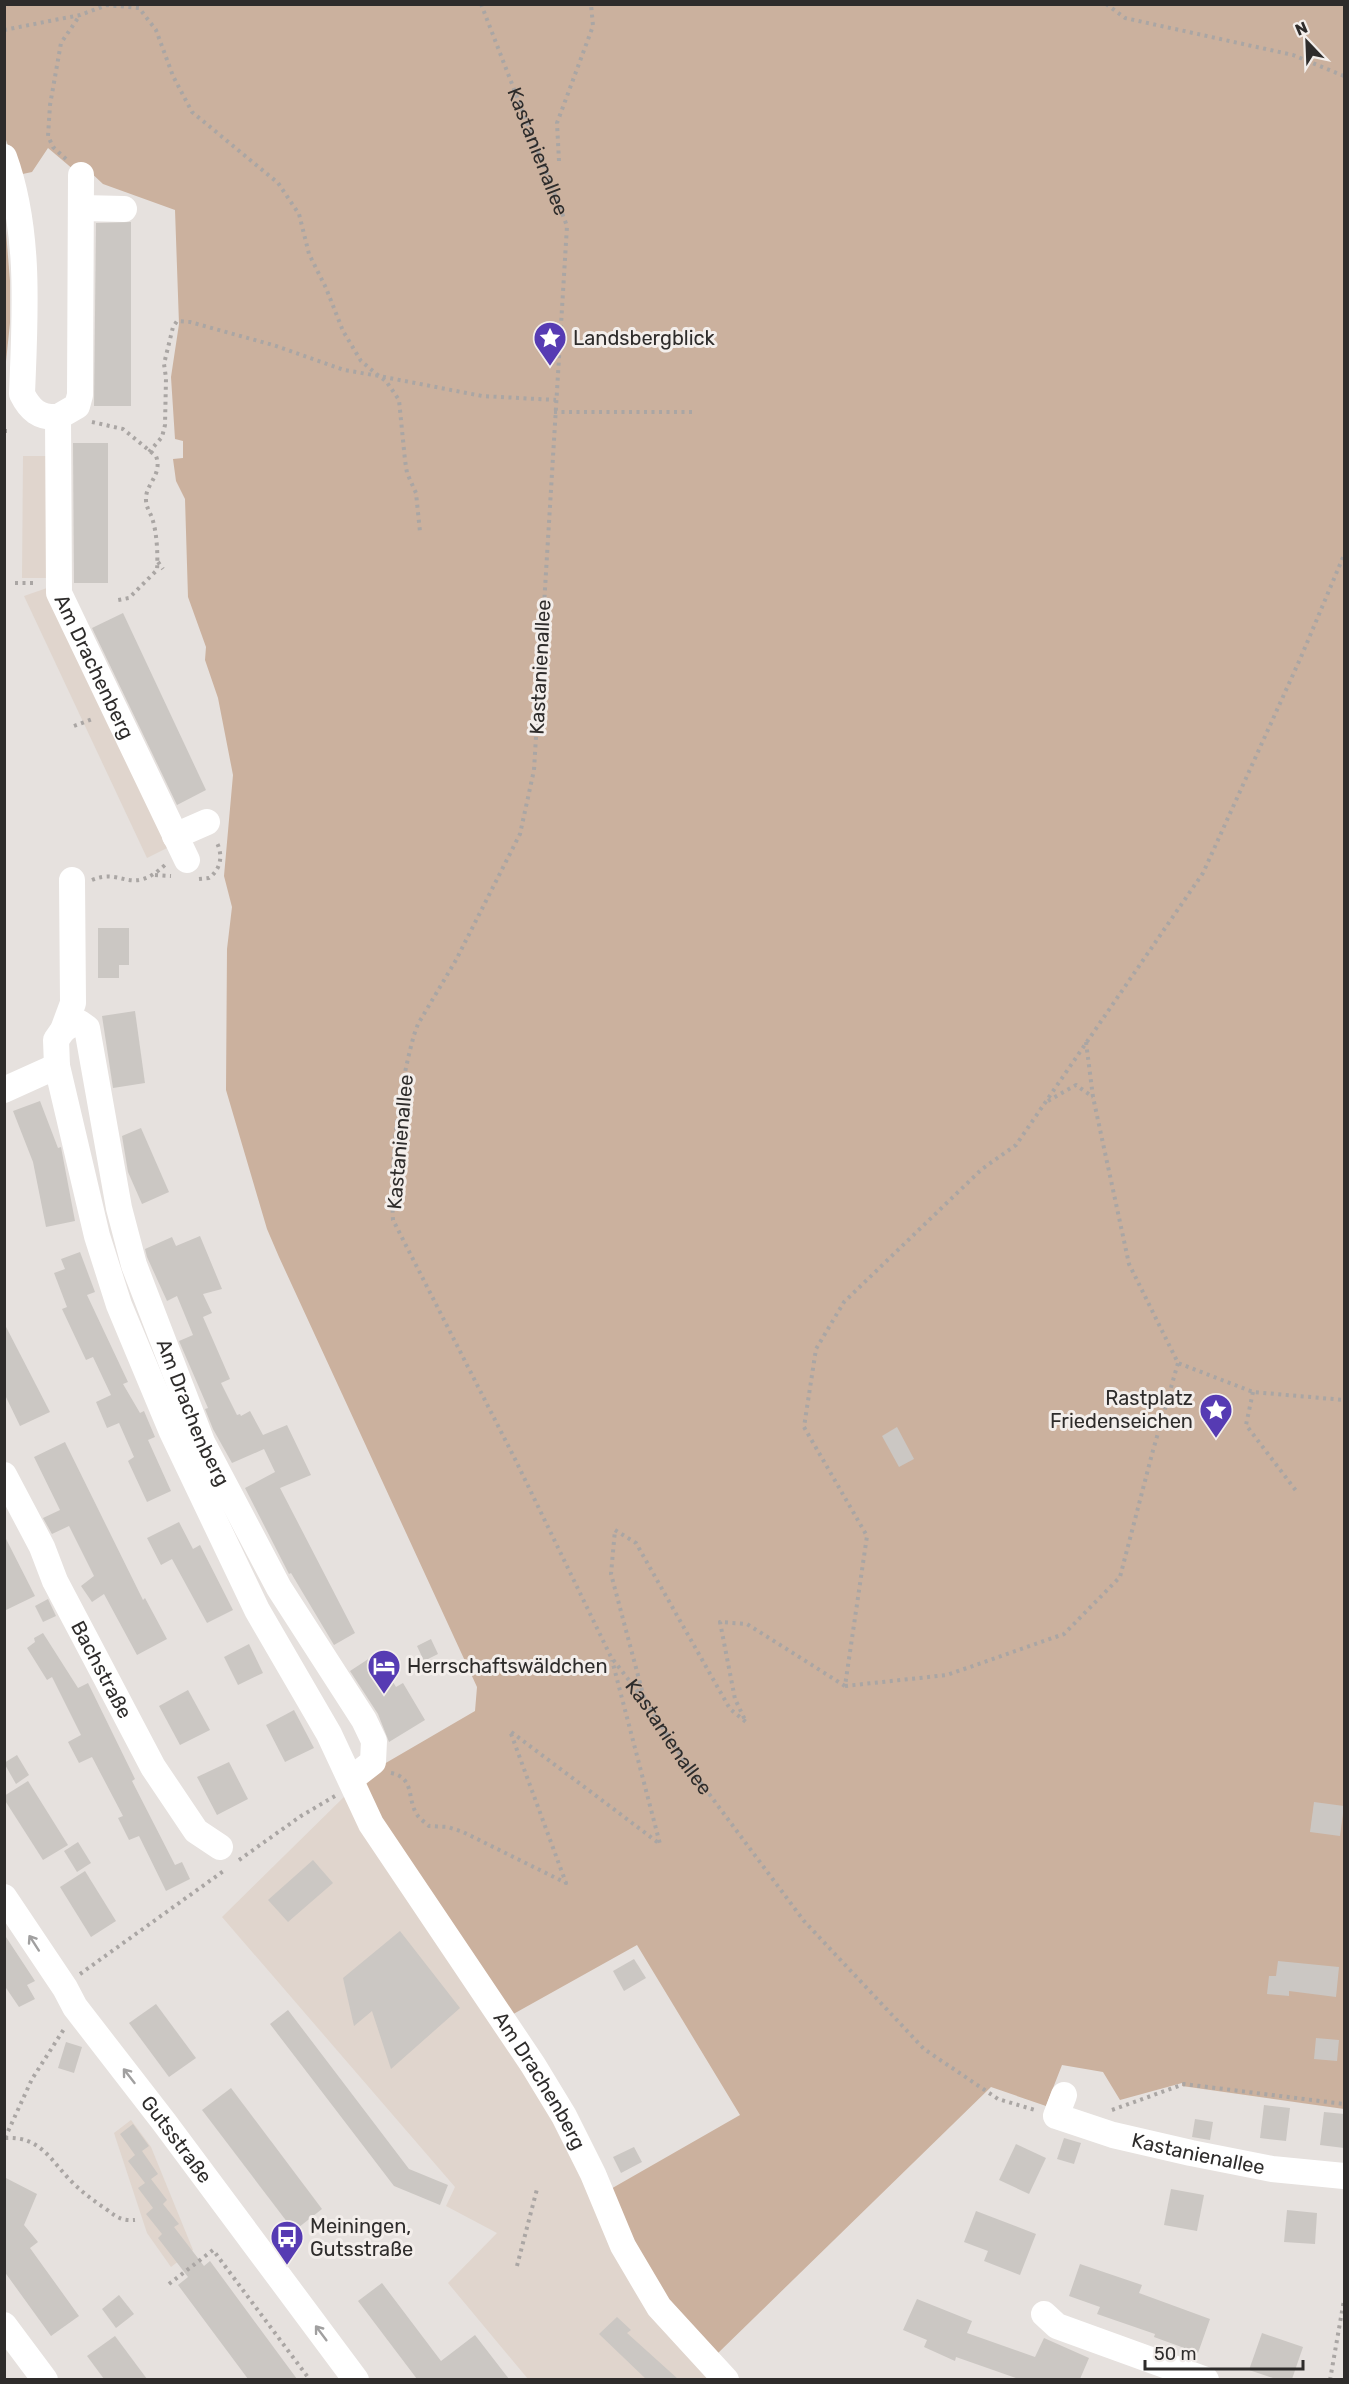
<svg xmlns="http://www.w3.org/2000/svg" width="1349" height="2384" font-family="Rubik,sans-serif">
  <style>
    .built { fill: #e0d5cd }
    .green { fill: #cbb19e }
    .building { fill: #cbc7c3 }
    .lines { fill: none; stroke-linecap: round; stroke-linejoin: round }
    .path { stroke: #aaa6a4; stroke-width: 4; stroke-dasharray: 3 4.5; stroke-linecap: butt }
    .minor { stroke: #fff; stroke-width: 26 }
    .oneway { stroke: #a1a0a0 }
    .labels { text-anchor: middle; stroke-width: 6; stroke-linejoin: round; paint-order: stroke }
    .street-label { font-size: 20px; fill: #2e2c2b; stroke: #f3eeeb }
    .poi-label { font-size: 20px; fill: #2e2c2b; stroke: #f3eeeb; text-anchor: start }
  </style>
  <rect width="100%" height="100%" fill="#e6e1de"/>
  <g class="built">
    <polygon points="23,456 47,456 46,578 22,578"/>
    <polygon points="47,588 169,847 147,858 24,596"/>
    <polygon points="349,1792 496,2024 717,2379 528,2379 448,2283 497,2233 446,2206 455,2187 222,1917"/>
    <polygon points="131,2120 151,2147 193,2250 171,2267 147,2233 114,2133"/>
  </g>
  <g class="green">
    <polygon points="5,5 1344,5 1344,2109 1182,2086 1182,2083 1120,2100 1103,2072 1062,2065 1046,2106 991,2087 716,2355 666,2303 609,2190 740,2115 637,1945 506,2018 378,1822 360,1778 475,1711 477,1687 279,1257 267,1229 226,1090 227,949 232,907 224,876 233,775 218,698 205,660 206,647 188,597 185,499 176,481 173,459 183,458 183,441 175,439 171,377 179,324 175,210 103,184 87,169 74,170 48,148 32,172 18,175 5,137"/>
    <polygon points="5,219 10,281 10,323 5,371"/>
  </g>
  <g class="building">
    <polygon points="131,222 131,406 94,406 96,223"/>
    <polygon points="73,443 108,443 108,583 74,583"/>
    <polygon points="123,613 206,790 177,805 92,628"/>
    <polygon points="98,928 129,928 129,965 119,965 119,978 98,978"/>
    <polygon points="135,1011 145,1083 113,1088 102,1016"/>
    <polygon points="40,1101 58,1148 61,1147 75,1221 46,1227 33,1162 13,1111"/>
    <polygon points="141,1128 169,1192 142,1204 128,1172 122,1136"/>
    <polygon points="200,1236 222,1289 203,1294 212,1313 203,1317 230,1379 221,1383 237,1415 240,1414 241,1416 250,1411 263,1435 287,1425 311,1475 280,1488 355,1633 334,1645 291,1573 289,1574 245,1488 275,1472 264,1449 232,1463 213,1429 205,1409 208,1408 179,1341 193,1335 184,1313 177,1296 167,1301 147,1257 145,1249 172,1237 176,1246"/>
    <polygon points="80,1252 95,1292 87,1295 128,1382 123,1384 140,1413 144,1411 155,1437 148,1440 171,1491 147,1502 128,1461 134,1457 119,1423 107,1428 96,1402 111,1395 93,1357 86,1360 62,1309 67,1307 54,1273 65,1269 61,1259"/>
    <polygon points="4,1323 50,1412 20,1426 4,1393"/>
    <polygon points="897,1427 914,1459 899,1467 882,1436"/>
    <polygon points="65,1442 143,1600 145,1598 167,1639 137,1655 104,1594 92,1602 81,1586 94,1576 69,1526 52,1534 43,1518 60,1510 34,1457"/>
    <polygon points="179,1522 193,1549 200,1545 233,1610 207,1623 172,1559 161,1565 147,1538"/>
    <polygon points="4,1535 35,1596 4,1611"/>
    <polygon points="48,1599 56,1616 43,1622 35,1606"/>
    <polygon points="43,1633 78,1688 88,1683 135,1779 132,1781 175,1865 182,1862 190,1879 166,1891 139,1836 129,1840 118,1818 123,1816 92,1757 79,1763 68,1742 81,1735 52,1677 47,1680 27,1648 35,1642 34,1638"/>
    <polygon points="431,1639 438,1654 424,1661 417,1646"/>
    <polygon points="249,1644 263,1673 238,1685 224,1657"/>
    <polygon points="376,1654 396,1687 403,1683 425,1720 389,1742 378,1714 350,1671"/>
    <polygon points="188,1690 210,1730 180,1745 159,1706"/>
    <polygon points="294,1710 314,1748 285,1762 266,1725"/>
    <polygon points="17,1755 29,1775 16,1784 4,1763"/>
    <polygon points="229,1762 248,1799 217,1815 197,1777"/>
    <polygon points="28,1781 68,1845 43,1860 4,1799 4,1796"/>
    <polygon points="1314,1802 1344,1806 1340,1836 1310,1832"/>
    <polygon points="78,1842 91,1863 77,1872 64,1851"/>
    <polygon points="313,1860 333,1883 288,1922 268,1900"/>
    <polygon points="85,1871 116,1921 91,1937 60,1887"/>
    <polygon points="400,1931 460,2008 391,2069 372,2011 354,2026 343,1978"/>
    <polygon points="4,1934 35,1981 27,1985 35,1999 19,2007 4,1985"/>
    <polygon points="634,1959 646,1978 624,1991 613,1971"/>
    <polygon points="1278,1961 1339,1967 1336,1997 1289,1991 1289,1996 1267,1994 1269,1976 1276,1976"/>
    <polygon points="156,2004 196,2058 169,2077 129,2023"/>
    <polygon points="288,2010 409,2169 448,2185 440,2205 394,2186 270,2024"/>
    <polygon points="1316,2038 1339,2040 1337,2061 1314,2059"/>
    <polygon points="66,2042 82,2047 74,2073 58,2068"/>
    <polygon points="231,2088 322,2209 294,2231 202,2110"/>
    <polygon points="1264,2105 1290,2108 1286,2141 1260,2138"/>
    <polygon points="1324,2112 1344,2114 1344,2148 1320,2145"/>
    <polygon points="1195,2119 1213,2122 1210,2140 1192,2137"/>
    <polygon points="133,2124 149,2146 142,2151 158,2174 151,2179 167,2200 163,2204 179,2224 174,2227 204,2266 210,2261 297,2379 248,2379 178,2285 188,2277 158,2238 162,2234 146,2214 153,2208 138,2188 145,2183 128,2161 135,2155 120,2134"/>
    <polygon points="1064,2138 1081,2143 1074,2164 1057,2159"/>
    <polygon points="1016,2144 1046,2158 1029,2194 999,2180"/>
    <polygon points="634,2147 642,2162 621,2173 613,2157"/>
    <polygon points="4,2177 37,2194 24,2225 38,2242 30,2248 79,2316 51,2336 4,2271"/>
    <polygon points="1171,2189 1204,2195 1197,2231 1164,2225"/>
    <polygon points="1287,2210 1317,2213 1315,2244 1284,2242"/>
    <polygon points="976,2211 1036,2234 1020,2275 984,2261 988,2251 964,2242"/>
    <polygon points="1080,2264 1142,2285 1139,2293 1210,2319 1198,2353 1154,2337 1155,2334 1097,2314 1100,2307 1069,2296"/>
    <polygon points="382,2283 441,2361 475,2335 509,2379 417,2379 358,2301"/>
    <polygon points="119,2295 134,2314 116,2328 102,2309"/>
    <polygon points="917,2299 972,2321 967,2333 1035,2357 1044,2338 1089,2358 1080,2379 1019,2379 956,2357 955,2361 924,2347 927,2340 903,2330"/>
    <polygon points="617,2317 631,2330 627,2333 678,2379 646,2379 599,2334"/>
    <polygon points="1262,2333 1303,2347 1292,2379 1276,2379 1249,2370"/>
    <polygon points="115,2336 147,2379 104,2379 87,2356"/>
  </g>
  <g class="lines">
    <g class="path">
      <path id="s1" d="M481,4L567,226L534,770L520,834L456,960L418,1024L414,1035C398,1093 390,1159 393,1220L516,1461L611,1657L645,1701L683,1759L804,1921L924,2049L998,2099L1035,2110"/>
      <polyline points="1106,4 1125,18 1293,55 1344,76"/>
      <polyline points="106,5 139,8 156,30 173,76 192,112 278,183 299,214 309,254 326,288 343,331 361,361 379,376 482,396 556,400"/>
      <polyline points="4,30 80,15 107,5"/>
      <polyline points="66,159 53,147 48,136 50,105 61,43 80,15"/>
      <polyline points="559,161 557,123 593,26 591,4"/>
      <polyline points="554,412 693,412"/>
      <path d="M92,422L123,429L156,456C163,475 145,484 146,500C146,507 150,512 152,518C157,532 158,555 157,570L129,598L118,600"/>
      <polyline points="4,431 9,431"/>
      <polyline points="149,452 162,437 165,425 166,378 164,364 173,327 177,321 190,322 273,345 344,370 379,376 386,381 399,400 405,460 407,473 416,493 420,532"/>
      <polyline points="158,562 163,569"/>
      <polyline points="15,583 37,583"/>
      <polyline points="74,726 95,718"/>
      <polyline points="155,875 171,876"/>
      <path d="M199,879L209,878C222,868 223,854 216,841"/>
      <path d="M92,880C123,867 130,897 165,865"/>
      <polyline points="1086,1042 1093,1097 1129,1264 1178,1363 1253,1392 1344,1400"/>
      <polyline points="1048,1101 1076,1085 1093,1097"/>
      <polyline points="1253,1392 1246,1425 1297,1492"/>
      <polyline points="845,1686 947,1675 1064,1634 1120,1577 1152,1454 1178,1363"/>
      <polyline points="644,1698 611,1574 615,1530 636,1543 730,1709 746,1722 735,1699 720,1622 747,1624 845,1686 867,1536 804,1427 816,1349 844,1302 982,1169 1016,1145 1203,873 1301,657 1344,555"/>
      <path d="M391,1773C416,1778 406,1800 418,1816C421,1820 426,1823 429,1826L448,1827L463,1832L566,1883L510,1731L660,1844L612,1660"/>
      <polyline points="239,1860 301,1816 335,1796"/>
      <polyline points="80,1974 225,1870"/>
      <polyline points="1112,2110 1184,2084 1344,2104"/>
      <path d="M5,2138C41,2136 50,2160 72,2182C83,2193 94,2201 106,2209C117,2217 121,2221 135,2220"/>
      <polyline points="5,2138 32,2079 64,2029"/>
      <polyline points="517,2266 537,2189"/>
      <polyline points="169,2284 213,2250 310,2380"/>
      <polyline points="1330,2380 1344,2300"/>
    </g>
    <g class="minor">
      <path id="s2" d="M4,157C31,231 25,316 22,394C30,410 39,418 58,417L59,593L187,860"/>
      <polyline points="82,208 124,209"/>
      <polyline points="58,417 77,406 80,395 81,175"/>
      <polyline points="175,836 207,822"/>
      <path id="s3" d="M63,1030L72,1024L80,1023L87,1028L119,1208L134,1265L202,1442L279,1588L364,1720L374,1741L373,1762L351,1779"/>
      <polyline points="57,1066 56,1040 63,1030 73,1003 72,880"/>
      <path id="s4" d="M4,1090L57,1066L97,1236L119,1305L172,1432L257,1610L329,1734L371,1824L533,2065L564,2116L593,2174L623,2246L659,2307L726,2380"/>
      <path id="s5" d="M4,1475L42,1547L55,1581L153,1767L196,1831L220,1847"/>
      <path id="s6" d="M4,1897L65,1988L75,2007L164,2122L356,2380"/>
      <path id="s7" d="M1064,2095L1056,2116L1113,2135L1191,2153L1272,2169L1344,2176"/>
      <polyline points="1044,2314 1057,2326 1206,2380"/>
      <polyline points="4,2325 45,2380"/>
    </g>
  </g>
  <defs><path id="oneway-shaft" d="M-6 0H5M1.5-3L5.5 0L1.5 3" fill="none" stroke-width="1.6" stroke-linecap="round" stroke-linejoin="round" transform="scale(1.5)"/></defs>
  <g class="oneway">
    <use href="#oneway-shaft" transform="translate(34 1943) rotate(-123)"/>
    <use href="#oneway-shaft" transform="translate(129 2076) rotate(-128)"/>
    <use href="#oneway-shaft" transform="translate(321 2333) rotate(-127)"/>
  </g>
  <defs>
    <g id="sight-pin" transform="scale(1.725)"><path d="M0 17L-7.5 6A9.5 9.5 0 1 1 7.5 6Z" fill="#563bb3" stroke="#f3eeeb"/><path d="M0-6L1.8-2.2L6-1.7L2.9 1.2L3.7 5.4L0 3.3L-3.7 5.4L-2.9 1.2L-6-1.7L-1.8-2.2Z" fill="#fff"/></g>
    <g id="hotel-pin" transform="scale(1.725)"><path d="M0 17L-7.5 6A9.5 9.5 0 1 1 7.5 6Z" fill="#563bb3" stroke="#f3eeeb"/><path d="M-6-4.5h1.5V1H6V5H4.5V3h-9V5H-6ZM-4 0a1.8 1.8 0 1 1 3.6 0ZM.5 0V-2.5h3Q6-2.5 6 0Z" fill="#fff"/></g>
    <g id="bus-pin" transform="scale(1.725)"><path d="M0 17L-7.5 6A9.5 9.5 0 1 1 7.5 6Z" fill="#563bb3" stroke="#f3eeeb"/><path d="M-5-6H5V4H4V6H2V4H-2V6H-4V4H-5ZM-3.5-4V0h7V-4ZM-3.5 1.2v1.5H-2V1.2ZM2 1.2v1.5H3.5V1.2Z" fill="#fff"/></g>
  </defs>
  <g fill-rule="evenodd">
    <use href="#sight-pin" x="550" y="338"/>
    <use href="#sight-pin" x="1216" y="1410"/>
    <use href="#hotel-pin" x="384" y="1666"/>
    <use href="#bus-pin" x="287" y="2237"/>
  </g>
  <g class="labels">
    <g class="street-label">
      <text dy="7" stroke="none"><textPath href="#s1" startOffset="158">Kastanienallee</textPath></text>
      <text dy="7" stroke="none"><textPath href="#s2" startOffset="543">Am Drachenberg</textPath></text>
      <text transform="translate(540 667) rotate(-87)" y="7">Kastanienallee</text>
      <text transform="translate(400 1142) rotate(-85)" y="7">Kastanienallee</text>
      <text dy="7" stroke="none"><textPath href="#s3" startOffset="428">Am Drachenberg</textPath></text>
      <text dy="7" stroke="none"><textPath href="#s5" startOffset="218">Bachstraße</textPath></text>
      <text dy="7" stroke="none"><textPath href="#s1" startOffset="1850">Kastanienallee</textPath></text>
      <text dy="7" stroke="none"><textPath href="#s4" startOffset="1190">Am Drachenberg</textPath></text>
      <text dy="7" stroke="none"><textPath href="#s6" startOffset="298">Gutsstraße</textPath></text>
      <text dy="7" stroke="none"><textPath href="#s7" startOffset="170">Kastanienallee</textPath></text>
    </g>
    <g class="poi-label">
      <text x="573" y="345">Landsbergblick</text>
      <text x="1193" y="1405" text-anchor="end">Rastplatz<tspan x="1193" dy="23">Friedenseichen</tspan></text>
      <text x="407" y="1673">Herrschaftswäldchen</text>
      <text x="310" y="2233">Meiningen,<tspan x="310" dy="23">Gutsstraße</tspan></text>
    </g>
  </g>
  <rect width="1349" height="2384" fill="none" stroke="#2e2c2b" stroke-width="12"/>
  <g transform="translate(1307 42) rotate(337)" stroke="#f3eeeb" stroke-width="4.5" paint-order="stroke">
  <path d="M0-4.5L10 22L0 15L-10 22Z" fill="#2e2c2b"/>
  <text y="-9" font-size="16" font-weight="bold" text-anchor="middle" fill="#2e2c2b">N</text>
  </g>
  <path d="M1145 2360v9h158v-9" fill="none" stroke="#2e2c2b" stroke-width="3"/>
  <text x="1154" y="2360" font-size="18" fill="#2e2c2b" stroke="#f3eeeb" stroke-width="4.5" paint-order="stroke">50 m</text>
</svg>
